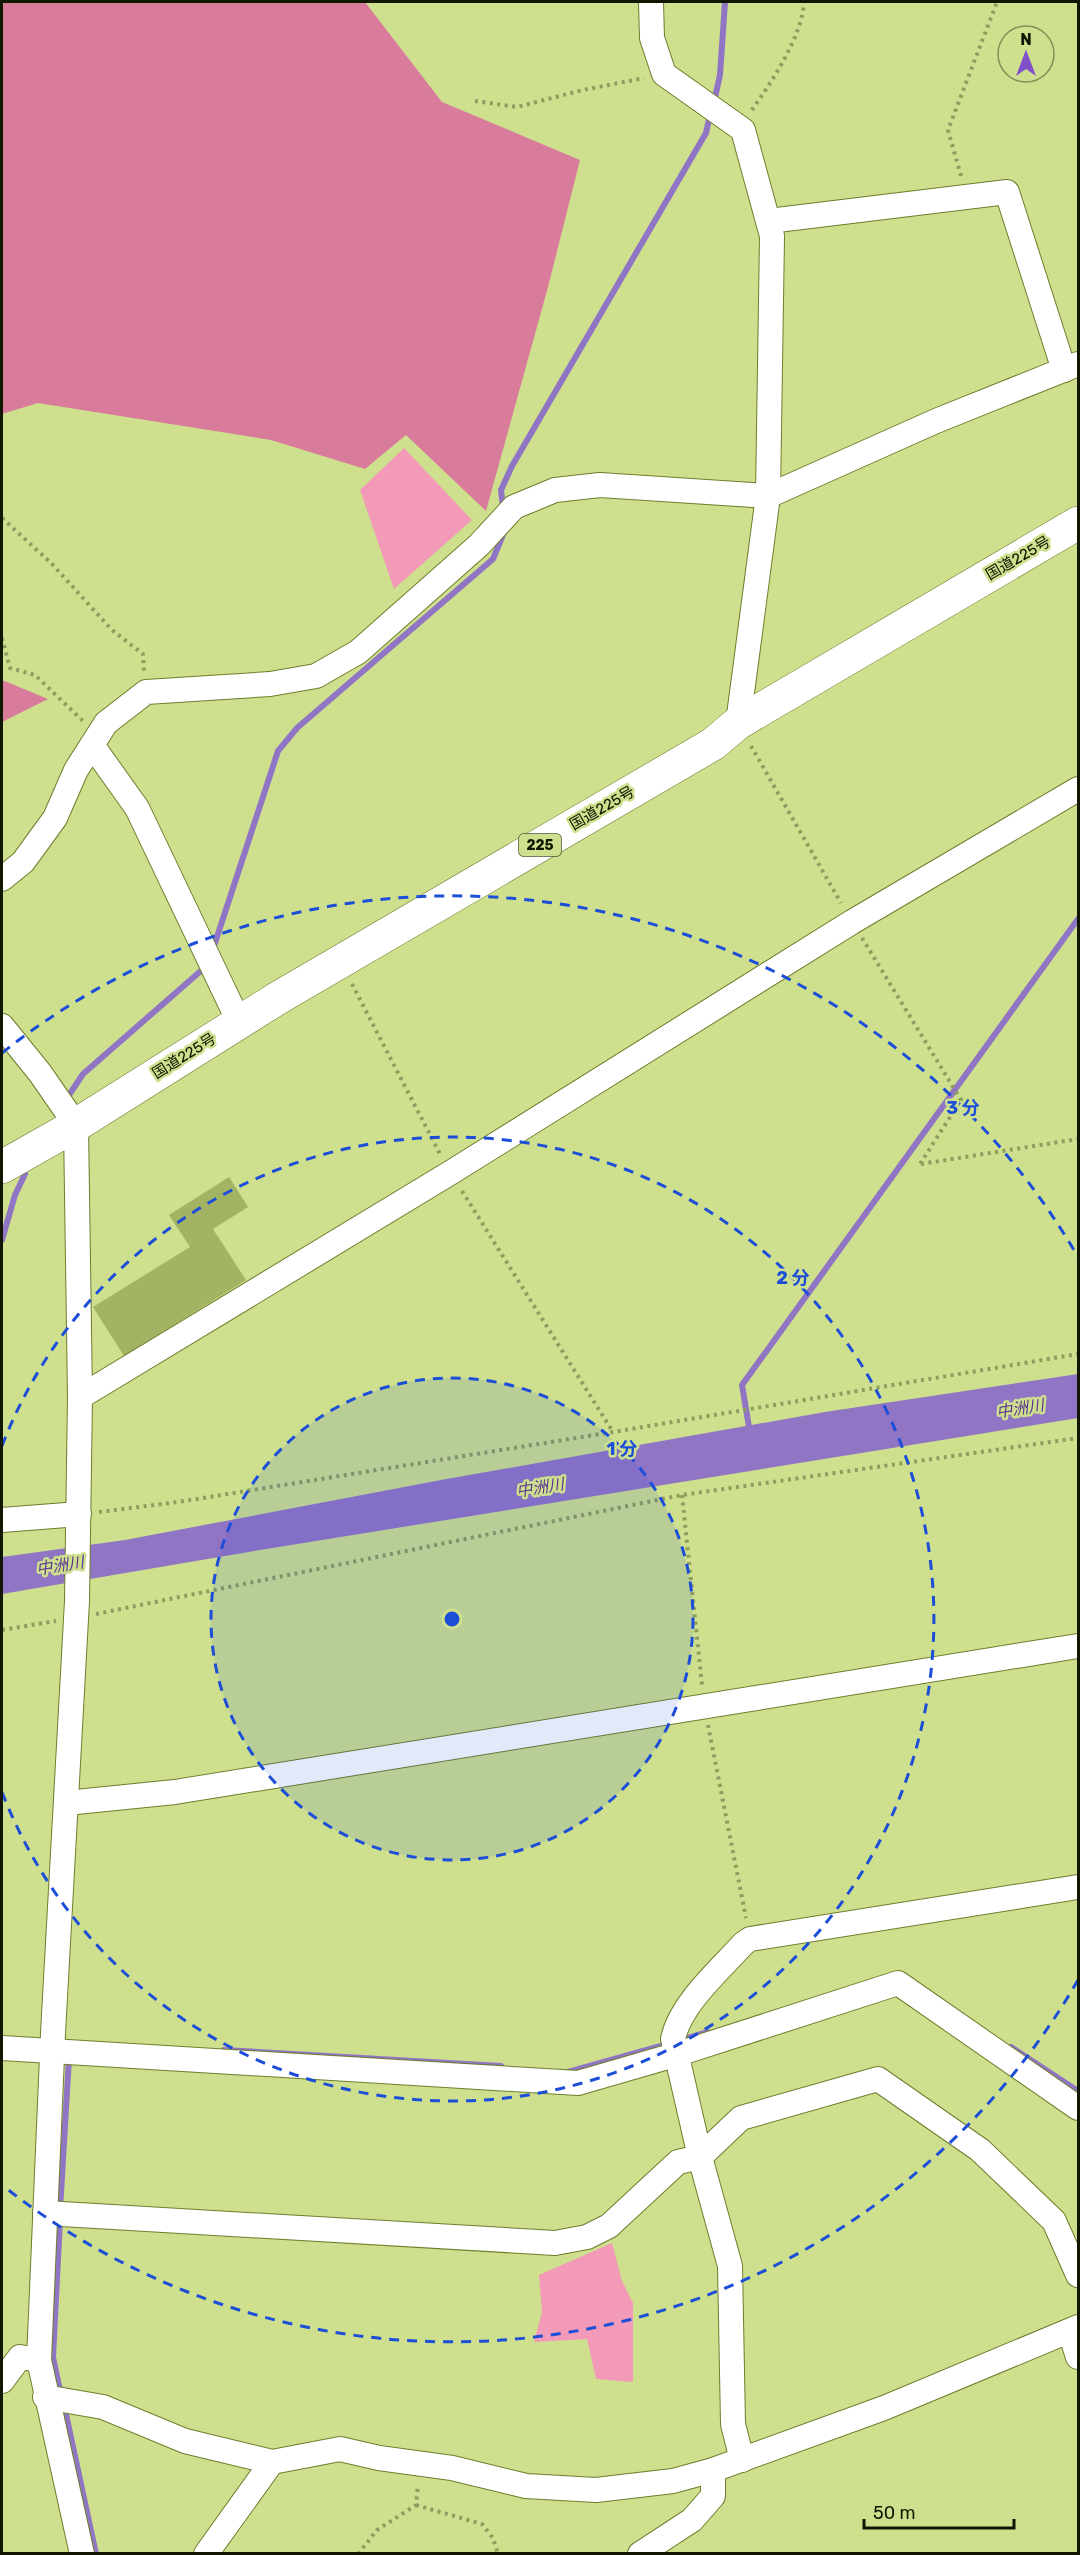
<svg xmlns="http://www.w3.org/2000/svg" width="1080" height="2555" font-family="Rubik,'Noto Sans JP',sans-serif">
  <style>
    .green { fill: #f29ab7 }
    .forest { fill: #d97b9b }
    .water { fill: #9175c5 }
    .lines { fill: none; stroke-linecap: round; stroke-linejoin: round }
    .stream { stroke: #9175c5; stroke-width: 6 }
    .building { fill: #a2b363 }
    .minor-casing { stroke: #6e7d2c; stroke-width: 26 }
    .highway-casing { stroke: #6e7d2c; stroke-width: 34 }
    .path { stroke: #8e9c5e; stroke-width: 4; stroke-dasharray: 3 4.5; stroke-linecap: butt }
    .minor { stroke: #fff; stroke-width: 24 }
    .highway { stroke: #fff; stroke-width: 33 }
    .ring { fill: none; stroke: #1d4ed8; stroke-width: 3; stroke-dasharray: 10 8 }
    .labels { text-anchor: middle; stroke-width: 5; stroke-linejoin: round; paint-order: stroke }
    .shield { fill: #cee08e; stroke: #4a532b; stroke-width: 1.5 }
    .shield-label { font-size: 14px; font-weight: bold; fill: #111600 }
    .street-label { font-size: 15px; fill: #111600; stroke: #cee08e }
    .water-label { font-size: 16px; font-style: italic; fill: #5a3292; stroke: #cee08e }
    .centre { fill: #1d4ed8; stroke: #cee08e; stroke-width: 3 }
    .ring-label { font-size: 18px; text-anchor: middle; font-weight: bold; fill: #1d4ed8; stroke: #cee08e; stroke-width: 5; stroke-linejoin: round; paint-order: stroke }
  </style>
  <rect width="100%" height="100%" fill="#cee08e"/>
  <g class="green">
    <polygon points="404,448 472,520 394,589 360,490"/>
    <polygon points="612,2243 622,2281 633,2303 633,2382 596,2379 587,2339 534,2342 542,2312 539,2275"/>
  </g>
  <g class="forest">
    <polygon points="2,2 365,2 442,102 580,160 548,287 486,511 406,435 365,469 271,440 38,403 2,414"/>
    <polygon points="2,680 48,699 2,722"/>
  </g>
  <polygon class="water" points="1078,1374 1078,1418 260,1550 2,1594 2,1557 125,1540 441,1480 825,1412"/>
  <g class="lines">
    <g class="stream">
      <polyline points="714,102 720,75 725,2"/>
      <polyline points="503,508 501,490 512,466 706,133 710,115"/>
      <polyline points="213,949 278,751 297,728 493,559 505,530"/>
      <polyline points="69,1095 83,1074 203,969 206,964"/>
      <polyline points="2,1240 15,1195 25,1174"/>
      <polyline points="750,1433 742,1385 1078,919"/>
      <polyline points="681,2040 708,2032"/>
      <polyline points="1011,2047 1078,2091"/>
      <polyline points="224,2050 501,2066"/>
      <polyline points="568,2072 668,2044"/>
      <polyline points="60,2210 69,2058"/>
      <polyline points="60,2220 53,2357 61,2395"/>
      <polyline points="64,2405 96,2554"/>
    </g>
  </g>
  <polygon class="building" points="229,1177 248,1207 213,1229 246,1280 124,1356 93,1307 190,1247 169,1215"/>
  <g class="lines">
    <g class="minor-casing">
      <g id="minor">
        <polyline points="651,2 652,38 664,74 743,130 772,236 768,496 738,723"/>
        <polyline points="769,221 1007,192 1064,370"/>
        <polyline points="92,745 137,808 239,1022"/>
        <polyline points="2,879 23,862 55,818 76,770 106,723 146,692 270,684 316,676 358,652 479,545 514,507 555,490 600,485 768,496 936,421 1078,364"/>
        <polyline points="2,1026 40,1073 76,1125 80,1397 77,1601 53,2033 39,2360 82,2554"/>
        <polyline points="80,1397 450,1173 852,922 1078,789"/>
        <polyline points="2,1520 79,1514"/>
        <polyline points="66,1803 175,1792 1078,1646"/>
        <polyline points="2,2048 578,2083 678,2054 898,1983 1078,2108"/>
        <path d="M45,2213L555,2243L587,2237L609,2226L678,2162L700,2157L673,2039C680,2004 720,1970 743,1944L750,1939L1078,1887"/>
        <polyline points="1070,2332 1078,2357"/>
        <polyline points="2,2381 20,2357 39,2360"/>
        <polyline points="45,2397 103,2407 185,2441 272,2462 340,2449 379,2458 452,2468 526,2486 596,2490 673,2481 713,2470 884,2408 1078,2327"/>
        <polyline points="742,2460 733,2424 730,2266 700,2157 741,2118 878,2079 980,2150 1054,2221 1078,2275"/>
        <polyline points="206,2554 272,2462"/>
        <polyline points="640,2554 692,2520 713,2496 713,2470"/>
      </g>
    </g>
    <g class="highway-casing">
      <polyline id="highway" points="2,1167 76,1125 278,998 713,744 738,723 1078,523"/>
    </g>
    <g class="path">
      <polyline points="475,101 517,107 583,90 644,78"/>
      <path d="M752,110C772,81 802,37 804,2"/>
      <polyline points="961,176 948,130 997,2"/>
      <polyline points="2,518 51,563 112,630 143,654 144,673"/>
      <polyline points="2,638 10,668 35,675 84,722"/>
      <polyline points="751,746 841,903"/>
      <polyline points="862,938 961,1100 920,1164"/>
      <polyline points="352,984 440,1154"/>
      <polyline points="921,1164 1078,1139"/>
      <polyline points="462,1191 613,1432"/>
      <polyline points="682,1495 702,1685"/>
      <polyline points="99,1512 178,1502 613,1432 1078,1354"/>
      <polyline points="96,1614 682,1495 1078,1438"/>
      <polyline points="2,1630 56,1621"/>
      <polyline points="708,1725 746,1918"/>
      <polyline points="416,2505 482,2524 493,2538 498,2554"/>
      <polyline points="358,2554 377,2530 416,2505 418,2485"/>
    </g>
    <use href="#minor" class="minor"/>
    <use href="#highway" class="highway"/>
  </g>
  <circle cx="452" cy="1619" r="241" fill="#1d4ed8" fill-opacity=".12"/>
  <g class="ring">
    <circle cx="452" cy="1619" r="241"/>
    <path d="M2 1446A482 482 0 1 1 2 1792"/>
    <path d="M1078 1980A723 723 0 0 1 2 2185M2 1053A723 723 0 0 1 1078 1257"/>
  </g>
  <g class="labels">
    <rect class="shield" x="519" y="834" width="42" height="22" rx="4.5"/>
    <g class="shield-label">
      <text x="540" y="850">225</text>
    </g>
    <g class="street-label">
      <text transform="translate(1018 558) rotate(-30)" y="5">国道225号</text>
      <text transform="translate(602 808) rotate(-30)" y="5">国道225号</text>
      <text transform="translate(184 1056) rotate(-32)" y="5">国道225号</text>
    </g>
    <g class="water-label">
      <text transform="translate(1020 1408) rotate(-9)" y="6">中洲川</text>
      <text transform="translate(540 1487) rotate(-9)" y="6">中洲川</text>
      <text transform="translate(60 1565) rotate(-9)" y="6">中洲川</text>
    </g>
  </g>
  <circle cx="452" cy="1619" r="9" class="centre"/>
  <g class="ring-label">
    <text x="963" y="1114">3 分</text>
    <text x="793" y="1284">2 分</text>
    <text x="622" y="1455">1 分</text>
  </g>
  <rect width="1080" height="2555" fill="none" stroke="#111600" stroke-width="6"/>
  <g transform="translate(1026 54)"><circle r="28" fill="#cee08e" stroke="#828f55" stroke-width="1.5"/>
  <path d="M0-4.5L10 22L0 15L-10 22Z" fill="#8151c9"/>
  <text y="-9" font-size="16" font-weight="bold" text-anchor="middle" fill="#111600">N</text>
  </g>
  <path d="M864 2519v9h150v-9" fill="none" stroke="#111600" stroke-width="3"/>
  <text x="873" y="2519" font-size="18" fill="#111600" stroke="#cee08e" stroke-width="4.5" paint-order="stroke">50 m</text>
</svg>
